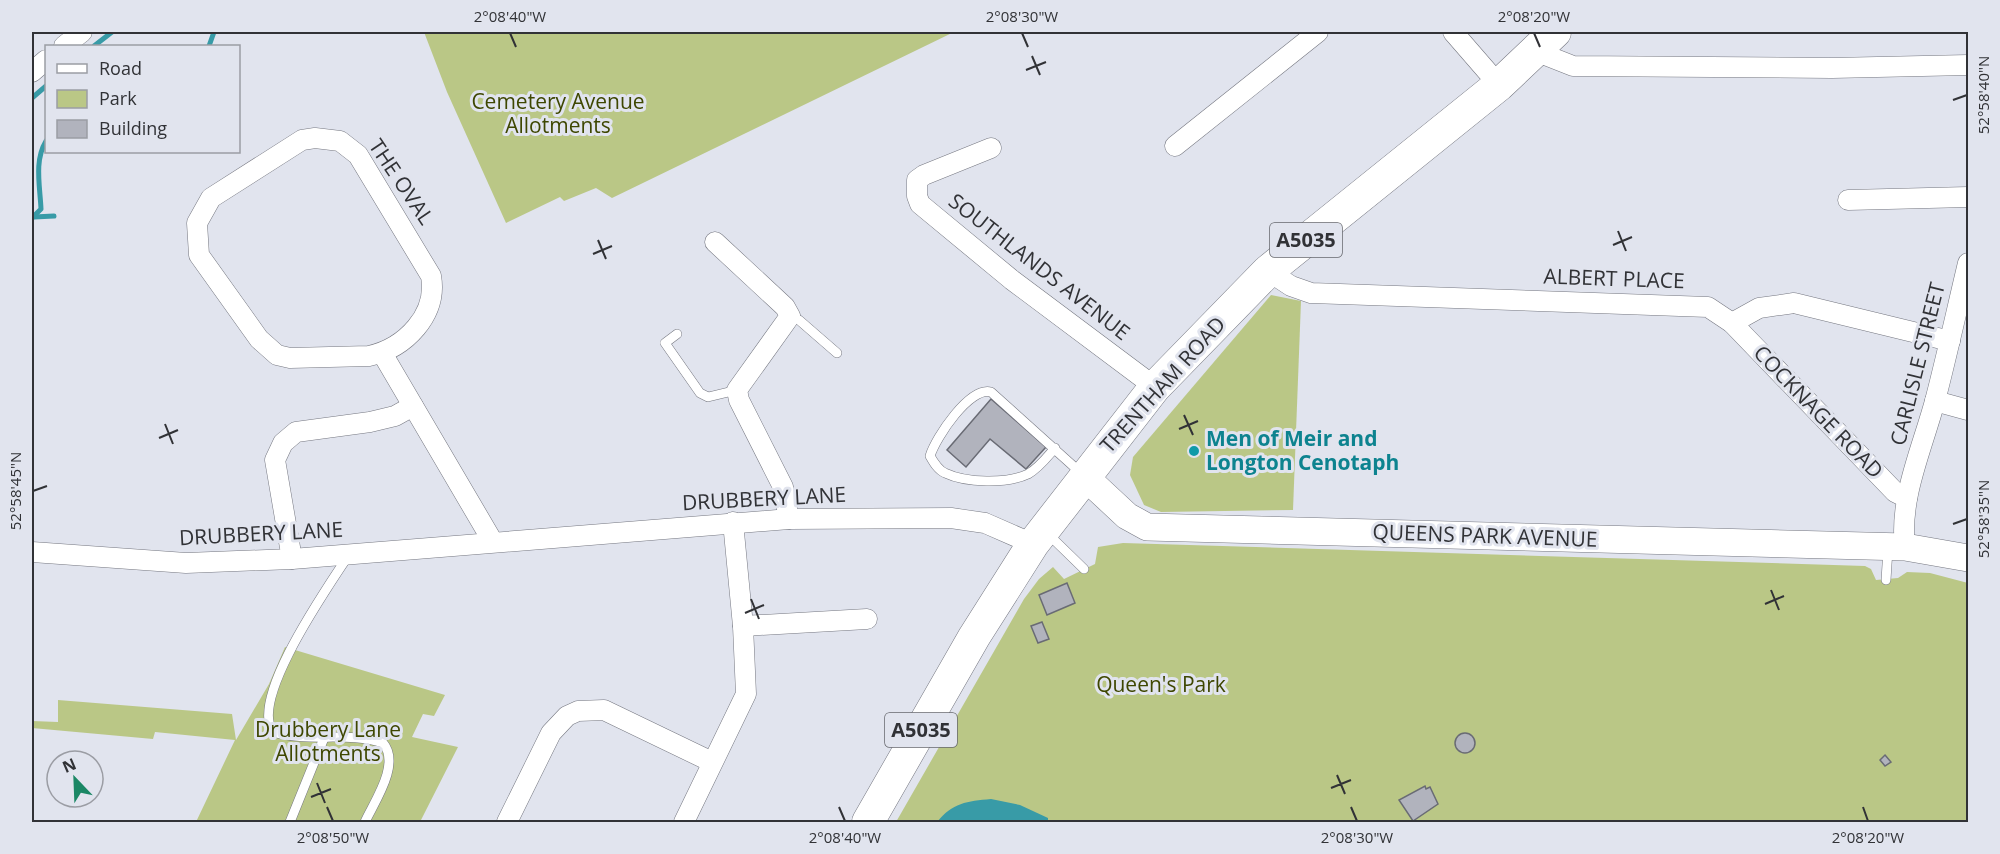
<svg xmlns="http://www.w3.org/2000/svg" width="2000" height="854" font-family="'Open Sans',sans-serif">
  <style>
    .green { fill: #bac786 }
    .water { fill: #389ba7 }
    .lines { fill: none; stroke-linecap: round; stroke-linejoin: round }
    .stream { stroke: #389ba7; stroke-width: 5 }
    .building { fill: #b1b3bd; stroke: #696b74; stroke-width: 1.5 }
    .lane-casing { stroke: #757780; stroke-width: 10 }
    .street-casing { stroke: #757780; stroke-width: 21 }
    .secondary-casing { stroke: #757780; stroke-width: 28 }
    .primary-casing { stroke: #757780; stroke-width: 33 }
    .lane { stroke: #fff; stroke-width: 9 }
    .street { stroke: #fff; stroke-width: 20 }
    .secondary { stroke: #fff; stroke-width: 27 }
    .primary { stroke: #fff; stroke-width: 32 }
    .ticks { fill: none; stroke: #313236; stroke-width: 2 }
    .culture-dot { fill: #0f9aa8; stroke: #e1e4ee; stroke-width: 2 }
    .labels { text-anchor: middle; stroke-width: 6; stroke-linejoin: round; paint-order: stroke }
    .shield { fill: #e1e4ee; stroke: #66676d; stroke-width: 1.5 }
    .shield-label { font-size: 20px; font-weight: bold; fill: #313236 }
    .park-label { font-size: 21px; fill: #3e4701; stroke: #e1e4ee }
    .street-label { font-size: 21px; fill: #313236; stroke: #e1e4ee }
    .culture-label { font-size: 21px; font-weight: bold; fill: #0d838f; stroke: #e1e4ee; text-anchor: start }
    .neatline { fill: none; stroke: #313236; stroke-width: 2 }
    .ticks-label { font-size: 15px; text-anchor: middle; fill: #313236 }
  </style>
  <rect width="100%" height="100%" fill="#e1e4ee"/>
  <g class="green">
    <polygon points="424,32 954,32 612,198 596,188 564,201 560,197 506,223 447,92"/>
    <polygon points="1271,295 1301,301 1293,510 1161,512 1144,505 1130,475 1133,457"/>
    <polygon points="1123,543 1865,566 1871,569 1876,580 1898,578 1907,572 1930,573 1968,583 1968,822 896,822 1024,599 1039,579 1053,567 1064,579 1095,564 1098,547"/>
    <polygon points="285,647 445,695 434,716 423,714 412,737 458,747 420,822 196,822 235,740 155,732 153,739 32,728 32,721 58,722 58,700 232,714 236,740 269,684"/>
  </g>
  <path class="water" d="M991,799L1020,805L1048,818V822H937C952,803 967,801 991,799Z"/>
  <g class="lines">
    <g class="stream">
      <polyline points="94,46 112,32"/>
      <polyline points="209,46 214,32"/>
      <polyline points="32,98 46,86"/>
      <polyline points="34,217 54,216"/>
      <path d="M32,218L41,209C40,186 34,161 46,141"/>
    </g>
  </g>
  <g class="building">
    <polygon points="991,399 1046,447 1026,469 990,439 966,467 947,450"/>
    <polygon points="1067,583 1075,603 1047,615 1039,595"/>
    <polygon points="1042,622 1049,639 1038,643 1031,626"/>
    <circle cx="1465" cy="743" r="10"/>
    <polygon points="1885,755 1891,762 1885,766 1880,760"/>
    <polygon points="1425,786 1426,789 1430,787 1438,804 1413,821 1399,800"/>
  </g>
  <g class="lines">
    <g class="lane-casing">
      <g id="lane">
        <polyline points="790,316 799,320 837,353"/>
        <polyline points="677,334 665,343 700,393 708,397 737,390"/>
        <path d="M1055,448C1047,457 1039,468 1028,474C1007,484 966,483 945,473C938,470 934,463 930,456C936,437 970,386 991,392L1081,473"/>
        <polyline points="1047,533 1084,569"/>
        <path d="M348,556C328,587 249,699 273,732C309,743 348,731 383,743C401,764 374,802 365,822"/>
        <polyline points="1886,580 1888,549"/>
        <polyline points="290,822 324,738"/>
      </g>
    </g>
    <g class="street-casing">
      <g id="street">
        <polyline points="1453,32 1499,85"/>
        <polyline points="64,46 82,32"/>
        <polyline points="1535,51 1573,66 1832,68 1968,65"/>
        <polyline points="32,72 46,60"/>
        <path d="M315,138L340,141L358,155L431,276C438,315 405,348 369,356L290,358L277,355L259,339L199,255L197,223L211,198L302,140Z"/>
        <polyline points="1175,146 1318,32"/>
        <polyline points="991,148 924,175 917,180 917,196 920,204 1012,280 1155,387"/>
        <polyline points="1848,200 1968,197"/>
        <polyline points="715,242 785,307 790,316 737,390 739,400 783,487 789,519"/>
        <polyline points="1268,271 1291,286 1311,293 1708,307 1732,323 1895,492 1907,498"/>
        <polyline points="1732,323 1759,308 1794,303 1950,341"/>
        <polyline points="382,353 493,542"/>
        <polyline points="1935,401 1968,410"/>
        <path d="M1905,547C1899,498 1922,449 1935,401C1947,355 1957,309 1968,263"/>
        <polyline points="32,552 186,563 292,559 789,519 951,518 985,523 1033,544"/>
        <polyline points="292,559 275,460 283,443 296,432 370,422 395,416 413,406"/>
        <polyline points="743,626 867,619"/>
        <polyline points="507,822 551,733 567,716 578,711 604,710 712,762"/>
        <polyline points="684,822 746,694 743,626 733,522"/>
      </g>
    </g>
    <g class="secondary-casing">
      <polyline id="secondary" points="1084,476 1127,516 1147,527 1905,547 1968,558"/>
    </g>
    <g class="primary-casing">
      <polyline id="primary" points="868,822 974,637 1033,544 1155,387 1268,271 1499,85 1555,32"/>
    </g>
    <use href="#lane" class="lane"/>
    <use href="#street" class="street"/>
    <use href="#secondary" class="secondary"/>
    <use href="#primary" class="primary"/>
  </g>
  <path class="ticks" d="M510,33L516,47M1022,33L1028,47M1534,33L1540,47M1032,56L1040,75M1026,70L1046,62M1953,100L1967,95M1618,231L1626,251M598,240L606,259M1613,245L1632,237M593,254L612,246M1184,415L1193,435M165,424L173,444M1179,429L1198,421M159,438L178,430M33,491L47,486M1953,524L1967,519M1771,590L1779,610M751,599L759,619M1765,604L1784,596M745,613L764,605M1337,775L1345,794M317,783L325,803M1331,788L1351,780M311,797L331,789M327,807L333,821M839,807L845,821M1351,807L1357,821M1863,807L1868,821"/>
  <circle class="culture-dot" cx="1194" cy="451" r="6"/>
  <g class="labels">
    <g class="shield">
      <rect x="1270" y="223" width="72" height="34" rx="4.5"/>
      <rect x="885" y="713" width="72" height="34" rx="4.5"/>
    </g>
    <g class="shield-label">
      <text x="1306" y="247">A5035</text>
      <text x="921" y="737">A5035</text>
    </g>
    <g class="park-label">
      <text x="558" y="109">Cemetery Avenue<tspan x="558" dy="24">Allotments</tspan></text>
      <text x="1161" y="692">Queen's Park</text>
      <text x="328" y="737">Drubbery Lane<tspan x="328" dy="24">Allotments</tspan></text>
    </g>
    <g class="street-label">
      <text transform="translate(401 182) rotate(56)" y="7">THE OVAL</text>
      <text transform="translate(1039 267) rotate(38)" y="7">SOUTHLANDS AVENUE</text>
      <text transform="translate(1614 279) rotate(2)" y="7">ALBERT PLACE</text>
      <text transform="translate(1918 364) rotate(-76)" y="7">CARLISLE STREET</text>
      <text transform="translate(1163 385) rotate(-48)" y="7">TRENTHAM ROAD</text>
      <text transform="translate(1818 412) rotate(46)" y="7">COCKNAGE ROAD</text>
      <text transform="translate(764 499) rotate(-3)" y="7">DRUBBERY LANE</text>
      <text transform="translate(261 534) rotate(-3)" y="7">DRUBBERY LANE</text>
      <text transform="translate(1485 536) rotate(2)" y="7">QUEENS PARK AVENUE</text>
    </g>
    <g class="culture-label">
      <text x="1206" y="446">Men of Meir and<tspan x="1206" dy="24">Longton Cenotaph</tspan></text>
    </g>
  </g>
  <rect width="2000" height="854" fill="none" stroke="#e1e4ee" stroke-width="66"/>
  <rect x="45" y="45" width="195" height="108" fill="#e1e4ee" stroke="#9b9da4" stroke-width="1.5"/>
  <rect x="57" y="64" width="30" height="9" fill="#ffffff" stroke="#9b9da4" stroke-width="1.5"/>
  <text x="99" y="75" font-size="18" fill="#313236">Road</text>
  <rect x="57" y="90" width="30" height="18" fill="#bac786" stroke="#9b9da4" stroke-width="1.5"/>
  <text x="99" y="105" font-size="18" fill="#313236">Park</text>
  <rect x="57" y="120" width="30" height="18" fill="#b1b3bd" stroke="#9b9da4" stroke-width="1.5"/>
  <text x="99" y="135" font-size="18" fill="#313236">Building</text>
  <g transform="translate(75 779) rotate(337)"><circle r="28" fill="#e1e4ee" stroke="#9b9da4" stroke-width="1.5"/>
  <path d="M0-4.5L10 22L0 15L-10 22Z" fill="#1b8765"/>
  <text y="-9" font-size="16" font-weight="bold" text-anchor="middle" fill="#313236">N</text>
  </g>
  <rect x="33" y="33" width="1934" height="788" class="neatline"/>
  <g class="ticks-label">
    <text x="510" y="22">2°08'40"W</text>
    <text x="1022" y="22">2°08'30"W</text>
    <text x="1534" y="22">2°08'20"W</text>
    <text transform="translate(1984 95) rotate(-90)" y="5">52°58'40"N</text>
    <text transform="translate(16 491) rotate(-90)" y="5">52°58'45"N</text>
    <text transform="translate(1984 519) rotate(-90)" y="5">52°58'35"N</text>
    <text x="333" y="843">2°08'50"W</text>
    <text x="845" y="843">2°08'40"W</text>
    <text x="1357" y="843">2°08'30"W</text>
    <text x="1868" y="843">2°08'20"W</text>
  </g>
</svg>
